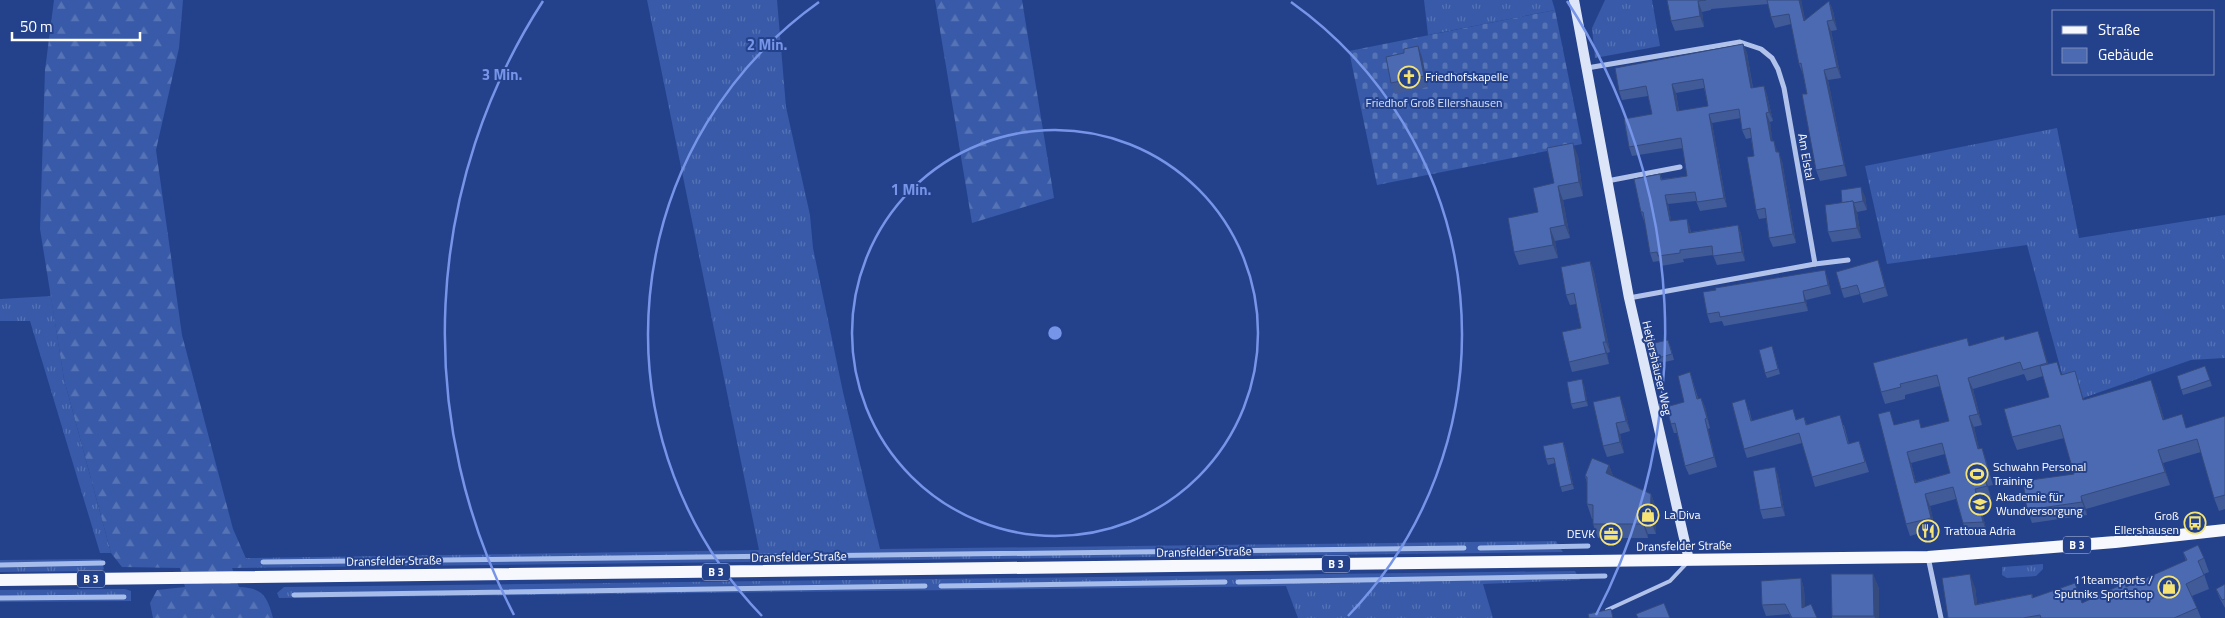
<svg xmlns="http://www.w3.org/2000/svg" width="2225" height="618" font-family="'Titillium Web',sans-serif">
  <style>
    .grass { fill: url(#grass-tufts) }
    .forest { fill: url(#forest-firs) }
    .cemetery { fill: url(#cemetery-stones) }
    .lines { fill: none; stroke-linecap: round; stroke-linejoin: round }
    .stream { stroke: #a6bceb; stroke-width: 5 }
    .lane { stroke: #b2c3eb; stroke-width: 4 }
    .street { stroke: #b2c3eb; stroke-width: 5 }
    .secondary { stroke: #dde5f8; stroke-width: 10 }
    .primary { stroke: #f6f8fe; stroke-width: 12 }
    .wall { fill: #415b99; fill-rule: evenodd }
    .shaded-wall { fill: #354a7d }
    .building { fill: #4c6ab2; stroke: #354a7d; fill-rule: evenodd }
    .ring { fill: none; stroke: #7795e8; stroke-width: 2.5 }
    .labels { text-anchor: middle; stroke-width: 4; stroke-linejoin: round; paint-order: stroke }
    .shield { fill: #24418c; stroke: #bdc6dc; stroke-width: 1 }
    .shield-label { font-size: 11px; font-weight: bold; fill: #fff }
    .poi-label { font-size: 12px; fill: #fff; stroke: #24418c; text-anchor: start }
    .park-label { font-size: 12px; fill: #d7e1f8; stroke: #24418c }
    .street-label { font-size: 12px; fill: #fff; stroke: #24418c }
    .centre { fill: #7795e8; stroke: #24418c; stroke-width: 2.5 }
    .ring-label { font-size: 15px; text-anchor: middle; font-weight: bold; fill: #7795e8; stroke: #24418c; stroke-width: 4; stroke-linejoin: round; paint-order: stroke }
  </style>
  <defs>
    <pattern id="grass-tufts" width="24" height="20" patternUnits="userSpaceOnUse" patternTransform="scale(1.25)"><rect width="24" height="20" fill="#385aa8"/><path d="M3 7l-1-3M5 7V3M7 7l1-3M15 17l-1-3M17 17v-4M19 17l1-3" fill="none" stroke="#5673b5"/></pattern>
    <pattern id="forest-firs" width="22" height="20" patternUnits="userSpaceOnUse" patternTransform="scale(1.25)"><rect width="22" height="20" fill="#385aa8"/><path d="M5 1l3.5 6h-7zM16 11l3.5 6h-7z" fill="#5673b5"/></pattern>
    <pattern id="cemetery-stones" width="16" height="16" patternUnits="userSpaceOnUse" patternTransform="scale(1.25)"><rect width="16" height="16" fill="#385aa8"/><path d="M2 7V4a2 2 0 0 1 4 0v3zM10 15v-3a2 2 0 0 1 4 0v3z" fill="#5673b5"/></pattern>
  </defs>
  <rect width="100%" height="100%" fill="#24418c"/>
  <g class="grass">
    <polygon points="647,0 777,0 786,107 810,215 813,248 843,392 880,549 1556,541 1563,552 240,568 247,563 246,558 759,550"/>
    <polygon points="1424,0 1552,0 1555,10 1428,35"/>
    <polygon points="1605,0 1652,0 1660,46 1595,58 1592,28"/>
    <polygon points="2057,128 2079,238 2225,215 2225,358 2191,360 2083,398 2066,389 2027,245 1887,264 1865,166"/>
    <polygon points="51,296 64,379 111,553 100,553 30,321 0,321 0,299"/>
    <polygon points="101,559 104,569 101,571 0,572 0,560"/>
    <polygon points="2043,564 2043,569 2036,576 2007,578 2002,575 2002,567"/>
    <polygon points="1575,571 1580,580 1483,584 1493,618 1298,618 1286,586 279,598 277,593 284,587"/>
    <polygon points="125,589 131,591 131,601 0,602 0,590"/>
  </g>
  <g class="forest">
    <path d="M54,0H183L179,48L156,150L182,335L233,529L248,563L240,568H232L239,587C263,588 267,596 273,618H153L150,603L157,590L185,587L180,568L122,567L111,553L64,379L40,229L45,70Z"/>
    <polygon points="935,0 1022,0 1054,198 972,223"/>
  </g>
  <polygon class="cemetery" points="1555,10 1582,144 1377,185 1349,51"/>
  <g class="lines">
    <g class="stream">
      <polyline points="1480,548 1588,546"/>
      <polyline points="798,556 1464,548"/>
      <polyline points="263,562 781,556"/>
      <polyline points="0,565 103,563"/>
      <polyline points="1238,582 1605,576"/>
      <polyline points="941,586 1225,582"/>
      <polyline points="294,595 925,586"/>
      <polyline points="0,598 124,597"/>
    </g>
    <polyline class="lane" points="1607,610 1670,581 1686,564"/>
    <g class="street">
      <polyline points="1587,68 1740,42 1761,49 1772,58 1778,69 1784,88 1815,264 1629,298"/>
      <polyline points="1607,181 1680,167"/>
      <polyline points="1815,264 1848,260"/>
      <polyline points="1928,557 1941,618"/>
    </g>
    <polyline class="secondary" points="1574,0 1629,298 1689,560"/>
    <polyline class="primary" points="0,580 1928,557 2115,542 2225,530"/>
  </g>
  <g class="wall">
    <polygon points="1667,0 1801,0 1805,20 1829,1 1833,11 1837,30 1831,31 1841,78 1828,80 1847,176 1820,181 1816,170 1807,94 1803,74 1799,64 1791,24 1775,28 1771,17 1768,4 1711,9 1711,10 1702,12 1704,27 1675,31 1671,21"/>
    <path d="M1743,44L1747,53L1753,88L1764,86L1767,95L1773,121L1770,122L1772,141L1782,161L1796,243L1773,247L1769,238L1766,218L1759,219L1756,210L1754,156L1751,138L1746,139L1742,130L1741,118L1712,123L1727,207L1700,211L1696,201L1668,204L1671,221L1687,219L1690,228L1691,232L1738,225L1741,234L1745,261L1717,265L1713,255L1683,259L1684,262L1661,266L1659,261L1653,262L1650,253L1645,221H1644L1641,212L1660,174L1662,179L1687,176L1683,148L1632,156L1629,147L1652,114L1648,96L1622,100L1619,91ZM1704,88L1708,106L1679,111L1676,93Z"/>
    <polygon points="1422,57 1428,87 1395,94 1391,83"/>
    <polygon points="1578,156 1583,196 1563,200 1570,238 1555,241 1558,258 1519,265 1514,252 1538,212 1554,183"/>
    <polygon points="1865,196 1867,210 1857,212 1861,238 1832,242 1828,232 1842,203"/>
    <polygon points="1590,261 1594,272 1610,352 1607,353 1609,364 1572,372 1569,362 1581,328 1576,304 1570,305 1566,295"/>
    <polygon points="1881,270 1888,296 1863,303 1860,294 1844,298 1841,289"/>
    <polygon points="1828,279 1831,294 1806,300 1808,311 1724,326 1722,321 1710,323 1707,314"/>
    <path d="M2038,331L2048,364L2062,375L2079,385L2084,400L2156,393L2164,419L2187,428L2225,416V509L2219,511L2214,498L2201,452L2163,463L2170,485L2086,509L2087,515L2032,523L2027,510L2074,474L2064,438L2017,450L2012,437L2049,397L2043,376L2027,381L2024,374L1973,389L1982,425L1974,427L1979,449L1982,448L1986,460L1993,485L1988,486L1991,498L1979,500L1987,533L1967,535L1963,523L1956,499L1930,506L1935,529L1910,536L1906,524L1895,425L1922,428L1949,421L1940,386L1905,395V399L1885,404L1881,392L1970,346L2005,340ZM1945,454L1950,473L1916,482L1911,463Z"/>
    <polygon points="1670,345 1674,360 1660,363 1658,358"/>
    <polygon points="1772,346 1780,374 1767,378 1765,373"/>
    <polygon points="2205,366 2212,386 2183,395 2177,376"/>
    <polygon points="1690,372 1698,398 1701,398 1705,407 1710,428 1708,429 1717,467 1689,475 1685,466 1677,433 1674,433 1671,424 1684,402"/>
    <polygon points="1584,385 1588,406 1573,409 1571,404"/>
    <polygon points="1624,407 1630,431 1620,434 1624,453 1607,457 1603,446"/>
    <polygon points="1749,409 1752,421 1797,419 1804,417 1807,425 1844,425 1849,444 1859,441 1869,472 1815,487 1802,443 1747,458 1744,449"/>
    <polygon points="1563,442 1565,447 1574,489 1562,492 1555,463 1548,465 1546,459"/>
    <polygon points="1609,465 1613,476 1651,494 1656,508 1656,534 1648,534 1648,538 1598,538 1593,524 1593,519 1592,519 1587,504 1587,483 1585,476"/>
    <polygon points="1775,467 1778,476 1785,516 1763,519 1760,510"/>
    <polygon points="2183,552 2204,558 2209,572 2204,574 2209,589 2192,596 2201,618 1948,618 1975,587 1977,604 2032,594 2033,597 2082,603 2126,587 2186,561"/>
    <polygon points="1873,574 1879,589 1879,618 1832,618 1832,616"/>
    <polygon points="1801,578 1804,589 1805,607 1817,618 1791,618 1789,614 1766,616 1762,605"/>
    <polygon points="2225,584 2225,608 2220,599 2216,589"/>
  </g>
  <g class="shaded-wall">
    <polygon points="1799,0 1801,0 1808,32 1804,21"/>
    <polygon points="1698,1 1702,12 1704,27 1700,16"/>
    <polygon points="1829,1 1833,11 1837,30 1833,20"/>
    <polygon points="1827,21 1831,31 1841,78 1837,67"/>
    <polygon points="1743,44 1747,53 1754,97 1751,88"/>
    <polygon points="1418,46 1422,57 1428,87 1424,76"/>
    <polygon points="1824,70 1828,80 1847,176 1844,165"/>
    <polygon points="1672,84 1676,93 1680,120 1677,111"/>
    <polygon points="1764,86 1767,95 1773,121 1769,112"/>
    <polygon points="1766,113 1770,122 1774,150 1771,141"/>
    <polygon points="1709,114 1712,123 1727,207 1724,198"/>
    <polygon points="1774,141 1777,150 1779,162 1776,152"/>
    <polygon points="1573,143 1578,156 1583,196 1579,182"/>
    <polygon points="1779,152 1782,161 1796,243 1793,234"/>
    <polygon points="1558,186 1563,200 1570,238 1565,225"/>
    <polygon points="1861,187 1865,196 1867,210 1863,201"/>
    <polygon points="1665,195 1668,204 1673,230 1670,221"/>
    <polygon points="1853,201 1857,212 1861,238 1857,228"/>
    <polygon points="1687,219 1690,228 1692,242 1689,233"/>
    <polygon points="1738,225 1741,234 1745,261 1742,252"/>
    <polygon points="1550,228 1555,241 1558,258 1553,245"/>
    <polygon points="1878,260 1881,270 1888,296 1885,287"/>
    <polygon points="1590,261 1594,272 1610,352 1606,342"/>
    <polygon points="1825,270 1828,279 1831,294 1828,285"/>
    <polygon points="1803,291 1806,300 1808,311 1805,302"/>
    <polygon points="2038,331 2042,342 2051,374 2047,363"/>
    <polygon points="1603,342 1607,353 1609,364"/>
    <polygon points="2075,371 2079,385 2088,413 2083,400"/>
    <polygon points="1968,378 1973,389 1982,425 1978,414"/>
    <polygon points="1582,379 1584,385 1588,406 1586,401"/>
    <polygon points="2151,380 2156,393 2168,433 2163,420"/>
    <polygon points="1620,396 1624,407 1630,431 1626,421"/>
    <polygon points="1701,398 1705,407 1710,428"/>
    <polygon points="1969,416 1974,427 1982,461 1978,449"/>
    <polygon points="1705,419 1708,429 1717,467 1714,457"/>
    <polygon points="1616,423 1620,434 1624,453 1620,442"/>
    <polygon points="1563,442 1565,447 1574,489 1572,484"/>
    <polygon points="1982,448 1986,460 1993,485 1989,473"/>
    <polygon points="2158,450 2163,463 2170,485 2165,472"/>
    <polygon points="1907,452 1911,463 1919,494 1915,483"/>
    <polygon points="1609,465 1614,479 1606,473"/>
    <polygon points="1775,467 1778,476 1785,516 1782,507"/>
    <polygon points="1984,475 1988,486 1991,498 1987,486"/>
    <polygon points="1975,489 1979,500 1987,533 1983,522"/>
    <polygon points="1651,494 1656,508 1656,534 1650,520"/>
    <polygon points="1925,494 1930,506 1935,529 1931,518"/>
    <polygon points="2081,496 2086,509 2087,515 2082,502"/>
    <polygon points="1643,520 1648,534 1648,538 1643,524"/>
    <polygon points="1873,574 1879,589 1879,618 1875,618 1874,616"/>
    <polygon points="1970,574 1975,587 1979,618 1975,605"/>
    <polygon points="1801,578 1804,589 1806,618 1802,608"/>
  </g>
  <g class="building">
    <polygon points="1667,0 1706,0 1698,1 1700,16 1671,21"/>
    <polygon points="1767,0 1799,0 1804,21 1829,1 1833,20 1827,21 1837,67 1824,70 1844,165 1816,170 1802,94 1807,94 1801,63 1799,64 1789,14 1771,17"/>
    <path d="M1743,44L1751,88L1764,86L1769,112L1766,113L1771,141H1774L1776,152H1779L1793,234L1769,238L1765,208L1756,210L1747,157L1754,156L1750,128L1742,130L1739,109L1709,114L1724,198L1697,202L1695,192L1665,195L1670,221L1687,219L1689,233L1738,225L1742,252L1713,256L1712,246L1680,250V253L1658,256L1657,252L1650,253L1643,212H1641L1634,179L1660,174L1661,180L1687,176L1681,138L1629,147L1624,119L1652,114L1646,86L1619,91L1615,68ZM1703,79L1708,106L1677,111L1672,84Z"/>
    <polygon points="1418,46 1424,76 1391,83 1386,57 1404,53 1404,49"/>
    <polygon points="1573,143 1579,182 1558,186 1565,225 1550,228 1553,245 1514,252 1508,218 1538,212 1533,188 1554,183 1547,148"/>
    <polygon points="1861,187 1863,201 1853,203 1853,201 1842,203 1841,190"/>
    <polygon points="1853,201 1857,228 1828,232 1825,205"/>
    <polygon points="1878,260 1885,287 1860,294 1857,285 1841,289 1836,272"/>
    <polygon points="1590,261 1606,342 1603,342 1606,353 1569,362 1562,332 1581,328 1574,293 1566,295 1561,267"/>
    <polygon points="1825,270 1828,285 1803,291 1805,302 1720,317 1719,312 1707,314 1703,292 1716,290 1715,288"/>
    <path d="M2038,331L2047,363L2023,370L2020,362L1968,378L1978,414L1969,416L1978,449L1982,448L1989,473L1984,475L1987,486L1975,489L1983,522L1963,523L1953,487L1925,494L1931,518L1906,524L1878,414L1890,411L1894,425L1919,419L1921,428L1949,421L1937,375L1900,384L1901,387L1881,392L1873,363L1967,338L1969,346L2004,336L2005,340ZM1942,443L1950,473L1915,483L1907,452Z"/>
    <polygon points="1668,340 1672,354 1658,358 1654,343"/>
    <polygon points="1772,346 1778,369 1765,373 1759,350"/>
    <polygon points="2057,362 2061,375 2075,371 2083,400 2151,380 2163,420 2182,414 2186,428 2225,416 2225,495 2214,498 2197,439 2158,450 2165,472 2081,496 2082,502 2027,510 2023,481 2074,474 2060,425 2012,437 2004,409 2049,397 2040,366"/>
    <polygon points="2205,366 2210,380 2181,390 2177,376"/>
    <polygon points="1690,372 1697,399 1701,398 1707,418 1705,419 1714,457 1685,466 1675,423 1671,424 1666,407 1684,402 1678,376"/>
    <polygon points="1582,379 1586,401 1571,404 1567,382"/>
    <polygon points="1620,396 1626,421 1616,423 1620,442 1603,446 1593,402"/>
    <polygon points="1745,399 1751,421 1793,409 1796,420 1804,417 1806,425 1840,415 1848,444 1859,441 1865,462 1812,477 1799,433 1744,449 1732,403"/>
    <polygon points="1563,442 1572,484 1560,487 1554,458 1546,459 1543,446"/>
    <polygon points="1592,458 1609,465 1606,473 1651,494 1650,520 1643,520 1643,524 1593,524 1593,505 1587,504 1587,477 1585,476"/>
    <polygon points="1775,467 1782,507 1760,510 1753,471"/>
    <polygon points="2198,545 2204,558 2198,561 2204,575 2186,584 2197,608 2174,618 2041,618 2040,615 2023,618 1948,618 1942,578 1970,574 1975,605 2032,594 2032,598 2075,583 2082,603 2125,583 2126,587 2187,560 2183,552"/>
    <polygon points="1831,574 1873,574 1874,616 1832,616"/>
    <polygon points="1801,578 1802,608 1811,604 1817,618 1792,618 1785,604 1762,605 1761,581"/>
    <polygon points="2225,584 2225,599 2222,600 2216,589"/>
    <polygon points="1664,603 1670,618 1638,618 1636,614"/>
    <polygon points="1611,609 1613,618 1589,618 1588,614"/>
  </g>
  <g class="ring">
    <circle cx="1055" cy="333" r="203"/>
    <path d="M762 616A407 407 0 0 1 819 2M1291 2A407 407 0 0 1 1348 616"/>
    <path d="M514 615A610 610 0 0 1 543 1M1567 1A610 610 0 0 1 1596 615"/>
  </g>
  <defs>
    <g id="church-ring" transform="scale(1.125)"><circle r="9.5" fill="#24418c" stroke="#f5e475" stroke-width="1.5"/><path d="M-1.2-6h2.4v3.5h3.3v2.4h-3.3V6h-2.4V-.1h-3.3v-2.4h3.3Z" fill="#f5e475"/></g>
    <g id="stadium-ring" transform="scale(1.125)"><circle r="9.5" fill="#24418c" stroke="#f5e475" stroke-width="1.5"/><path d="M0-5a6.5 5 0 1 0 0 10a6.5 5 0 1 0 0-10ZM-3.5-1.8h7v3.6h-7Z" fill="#f5e475"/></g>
    <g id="university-ring" transform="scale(1.125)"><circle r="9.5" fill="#24418c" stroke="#f5e475" stroke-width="1.5"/><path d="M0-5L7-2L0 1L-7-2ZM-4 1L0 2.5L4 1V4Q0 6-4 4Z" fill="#f5e475"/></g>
    <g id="shop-ring" transform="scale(1.125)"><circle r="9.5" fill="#24418c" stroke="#f5e475" stroke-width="1.5"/><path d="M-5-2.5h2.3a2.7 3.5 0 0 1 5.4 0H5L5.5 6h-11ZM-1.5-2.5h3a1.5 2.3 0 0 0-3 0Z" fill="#f5e475"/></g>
    <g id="bus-ring" transform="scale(1.125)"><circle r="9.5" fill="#24418c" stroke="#f5e475" stroke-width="1.5"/><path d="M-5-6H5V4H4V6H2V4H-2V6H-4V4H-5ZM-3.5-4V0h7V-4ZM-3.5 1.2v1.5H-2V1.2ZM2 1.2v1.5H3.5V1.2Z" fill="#f5e475"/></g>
    <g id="restaurant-ring" transform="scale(1.125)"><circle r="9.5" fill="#24418c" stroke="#f5e475" stroke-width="1.5"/><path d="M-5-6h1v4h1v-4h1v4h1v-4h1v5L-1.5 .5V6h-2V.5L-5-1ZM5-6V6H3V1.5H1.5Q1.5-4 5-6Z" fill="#f5e475"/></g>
    <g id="office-ring" transform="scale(1.125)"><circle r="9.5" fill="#24418c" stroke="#f5e475" stroke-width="1.5"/><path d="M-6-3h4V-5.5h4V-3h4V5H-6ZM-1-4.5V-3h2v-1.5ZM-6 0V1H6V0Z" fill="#f5e475"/></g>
  </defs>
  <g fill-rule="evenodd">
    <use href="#church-ring" x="1409" y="77"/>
    <use href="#stadium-ring" x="1977" y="474"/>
    <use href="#university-ring" x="1980" y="504"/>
    <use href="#shop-ring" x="1648" y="515"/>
    <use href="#bus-ring" x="2195" y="523"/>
    <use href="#restaurant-ring" x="1928" y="531"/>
    <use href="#office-ring" x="1611" y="534"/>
    <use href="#shop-ring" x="2169" y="587"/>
  </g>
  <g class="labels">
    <g class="shield">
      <rect x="2063" y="536.5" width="28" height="17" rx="4"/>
      <rect x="1322" y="555.5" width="28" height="17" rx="4"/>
      <rect x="702" y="563.5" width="28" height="17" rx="4"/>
      <rect x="77" y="570.5" width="28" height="17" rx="4"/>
    </g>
    <g class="shield-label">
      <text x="2077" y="549">B 3</text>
      <text x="1336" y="568">B 3</text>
      <text x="716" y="576">B 3</text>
      <text x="91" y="583">B 3</text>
    </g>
    <g class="poi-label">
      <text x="1425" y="81">Friedhofskapelle</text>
      <text x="1993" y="471">Schwahn Personal<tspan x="1993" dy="14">Training</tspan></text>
      <text x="1996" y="501">Akademie für<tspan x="1996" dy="14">Wundversorgung</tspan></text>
      <text x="1664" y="519">La Diva</text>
      <text x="2179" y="520" text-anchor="end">Groß<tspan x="2179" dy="14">Ellershausen</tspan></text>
      <text x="1944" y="535">Trattoua Adria</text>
      <text x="1595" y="538" text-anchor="end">DEVK</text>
      <text x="2153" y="584" text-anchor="end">11teamsports /<tspan x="2153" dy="14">Sputniks Sportshop</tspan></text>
    </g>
    <g class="park-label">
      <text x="1434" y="107">Friedhof Groß Ellershausen</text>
    </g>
    <g class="street-label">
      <text transform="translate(1806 157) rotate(80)" y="4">Am Elstal</text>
      <text transform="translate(1657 368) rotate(77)" y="4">Hetjershäuser Weg</text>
      <text transform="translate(1684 546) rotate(-1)" y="4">Dransfelder Straße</text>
      <text transform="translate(1204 552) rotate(-1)" y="4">Dransfelder Straße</text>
      <text transform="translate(799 557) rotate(-1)" y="4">Dransfelder Straße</text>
      <text transform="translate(394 561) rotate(-1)" y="4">Dransfelder Straße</text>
    </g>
  </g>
  <circle cx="1055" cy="333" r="8" class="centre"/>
  <g class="ring-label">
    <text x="767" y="50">2 Min.</text>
    <text x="502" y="80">3 Min.</text>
    <text x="911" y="195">1 Min.</text>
  </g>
  <rect x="2052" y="10" width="162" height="65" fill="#24418c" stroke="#7c8dba"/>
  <rect x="2062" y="26" width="25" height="8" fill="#f6f8fe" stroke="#7c8dba"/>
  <text x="2098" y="35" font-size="15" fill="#ffffff">Straße</text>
  <rect x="2062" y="48" width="25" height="15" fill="#4c6ab2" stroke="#7c8dba"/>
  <text x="2098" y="60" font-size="15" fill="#ffffff">Gebäude</text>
  <path d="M12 32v8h128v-8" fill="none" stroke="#ffffff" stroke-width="2.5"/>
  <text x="20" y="32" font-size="15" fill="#ffffff" stroke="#24418c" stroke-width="4" paint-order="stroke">50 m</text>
</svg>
